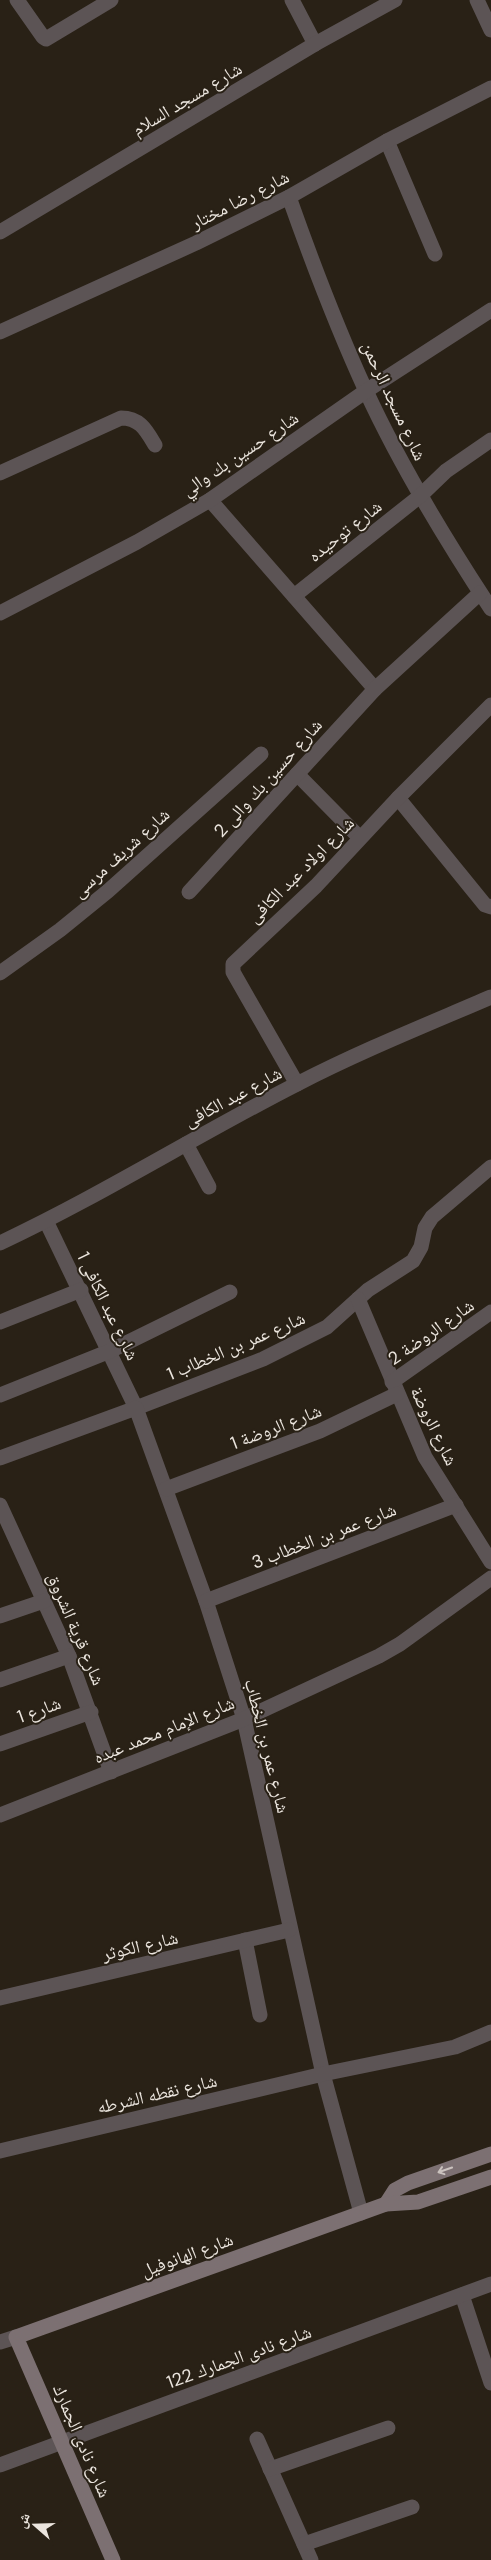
<svg xmlns="http://www.w3.org/2000/svg" width="491" height="2560" font-family="'DM Sans','Noto Naskh Arabic',sans-serif">
  <style>
    .lines { fill: none; stroke-linecap: round; stroke-linejoin: round }
    .street { stroke: #5c5455; stroke-width: 15 }
    .secondary { stroke: #7c7072; stroke-width: 15 }
    .oneway { stroke: #cac2be }
    .labels { text-anchor: middle; stroke-width: 4; stroke-linejoin: round; paint-order: stroke }
    .street-label { font-size: 18px; fill: #ebe5de; stroke: #292116 }
  </style>
  <rect width="100%" height="100%" fill="#292116"/>
  <g class="lines">
    <g class="street">
      <polyline points="17,0 43,37 46,39 111,0"/>
      <polyline points="292,0 315,44"/>
      <polyline points="477,0 491,30"/>
      <polyline points="387,141 435,254"/>
      <path d="M289,197C312,262 337,328 366,391C401,467 445,539 491,609"/>
      <polyline points="0,232 315,44 395,0"/>
      <polyline points="0,332 196,243 289,197 387,141 491,88"/>
      <path d="M0,473L121,418C140,418 146,430 155,445"/>
      <polyline points="210,500 375,689"/>
      <polyline points="294,596 420,496 446,471 491,440"/>
      <polyline points="0,613 137,542 210,500 366,391 491,310"/>
      <polyline points="297,774 360,838"/>
      <polyline points="398,798 485,905 491,907"/>
      <polyline points="189,892 375,689 480,593"/>
      <polyline points="0,973 60,930 108,891 261,754"/>
      <polyline points="297,1084 233,972 233,964 316,886 398,798 491,705"/>
      <polyline points="186,1144 209,1187"/>
      <polyline points="46,1221 136,1408 263,1359 327,1327 368,1290 413,1261 421,1247 425,1228 432,1217 491,1167"/>
      <path d="M0,1243C102,1195 197,1135 297,1084C361,1051 426,1025 491,997"/>
      <polyline points="358,1299 425,1457 491,1562"/>
      <polyline points="0,1322 81,1290"/>
      <polyline points="392,1382 491,1312"/>
      <polyline points="0,1395 110,1351 230,1292"/>
      <polyline points="0,1458 136,1408 206,1601 244,1719 323,2074 361,2213"/>
      <polyline points="166,1489 320,1431 397,1394"/>
      <polyline points="0,1505 69,1656 111,1772"/>
      <polyline points="206,1601 456,1505"/>
      <polyline points="0,1616 44,1601"/>
      <polyline points="0,1680 69,1656"/>
      <polyline points="0,1744 91,1712"/>
      <polyline points="0,1815 244,1719 379,1656 400,1644 491,1578"/>
      <polyline points="245,1940 260,2015"/>
      <polyline points="0,1998 289,1930"/>
      <polyline points="0,2151 323,2074 455,2047 491,2032"/>
      <polyline points="462,2295 491,2383"/>
      <polyline points="0,2342 16,2337"/>
      <polyline points="257,2439 311,2560"/>
      <polyline points="0,2465 491,2284"/>
      <polyline points="270,2469 388,2428"/>
      <polyline points="304,2544 412,2507"/>
    </g>
    <g class="secondary">
      <polyline points="386,2204 395,2190 408,2183 491,2154"/>
      <polyline points="113,2560 16,2337 386,2204 418,2202 491,2177"/>
    </g>
  </g>
  <defs><path id="oneway-shaft" d="M-6 0H5M1.5-3L5.5 0L1.5 3" fill="none" stroke-width="1.6" stroke-linecap="round" stroke-linejoin="round" transform="scale(1.25)"/></defs>
  <use class="oneway" href="#oneway-shaft" transform="translate(445 2170) rotate(161)"/>
  <g class="labels">
    <g class="street-label">
      <text transform="translate(187 99) rotate(-31)" y="6">شارع مسجد السلام</text>
      <text transform="translate(240 200) rotate(-27)" y="6">شارع رضا مختار</text>
      <text transform="translate(394 401) rotate(65)" y="6">شارع مسجد الرحمن</text>
      <text transform="translate(240 454) rotate(-34)" y="6">شارع حسين بك والي</text>
      <text transform="translate(345 531) rotate(-38)" y="6">شارع توحيده</text>
      <text transform="translate(268 778) rotate(-48)" y="6">شارع حسين بك والى 2</text>
      <text transform="translate(121 853) rotate(-42)" y="6">شارع شريف مرسى</text>
      <text transform="translate(301 870) rotate(-45)" y="6">شارع اولاد عبد الكافى</text>
      <text transform="translate(233 1097) rotate(-28)" y="6">شارع عبد الكافى</text>
      <text transform="translate(108 1306) rotate(64)" y="6">شارع عبد الكافى 1</text>
      <text transform="translate(431 1332) rotate(-35)" y="6">شارع الروضة 2</text>
      <text transform="translate(236 1346) rotate(-23)" y="6">شارع عمر بن الخطاب 1</text>
      <text transform="translate(434 1426) rotate(64)" y="6">شارع الروضة</text>
      <text transform="translate(276 1427) rotate(-21)" y="6">شارع الروضة 1</text>
      <text transform="translate(324 1536) rotate(-21)" y="6">شارع عمر بن الخطاب 3</text>
      <text transform="translate(76 1629) rotate(67)" y="6">شارع قرية الشروق</text>
      <text transform="translate(39 1710) rotate(-20)" y="6">شارع 1</text>
      <text transform="translate(164 1730) rotate(-22)" y="6">شارع الإمام محمد عبده</text>
      <text transform="translate(267 1746) rotate(76)" y="6">شارع عمر بن الخطاب</text>
      <text transform="translate(140 1946) rotate(-13)" y="6">شارع الكوثر</text>
      <text transform="translate(157 2094) rotate(-13)" y="6">شارع نقطه الشرطه</text>
      <text transform="translate(187 2255) rotate(-20)" y="6">شارع الهانوفيل</text>
      <text transform="translate(239 2357) rotate(-20)" y="6">شارع نادى الجمارك 122</text>
      <text transform="translate(82 2441) rotate(67)" y="6">شارع نادى الجمارك</text>
    </g>
  </g>
  <g transform="translate(35 2525) rotate(290)" stroke="#292116" stroke-width="4" paint-order="stroke">
  <path d="M0-4L9 19L0 12L-9 19Z" fill="#ebe5de"/>
  <text y="-8" font-size="14" font-weight="bold" text-anchor="middle" fill="#ebe5de">ش</text>
  </g>
</svg>
